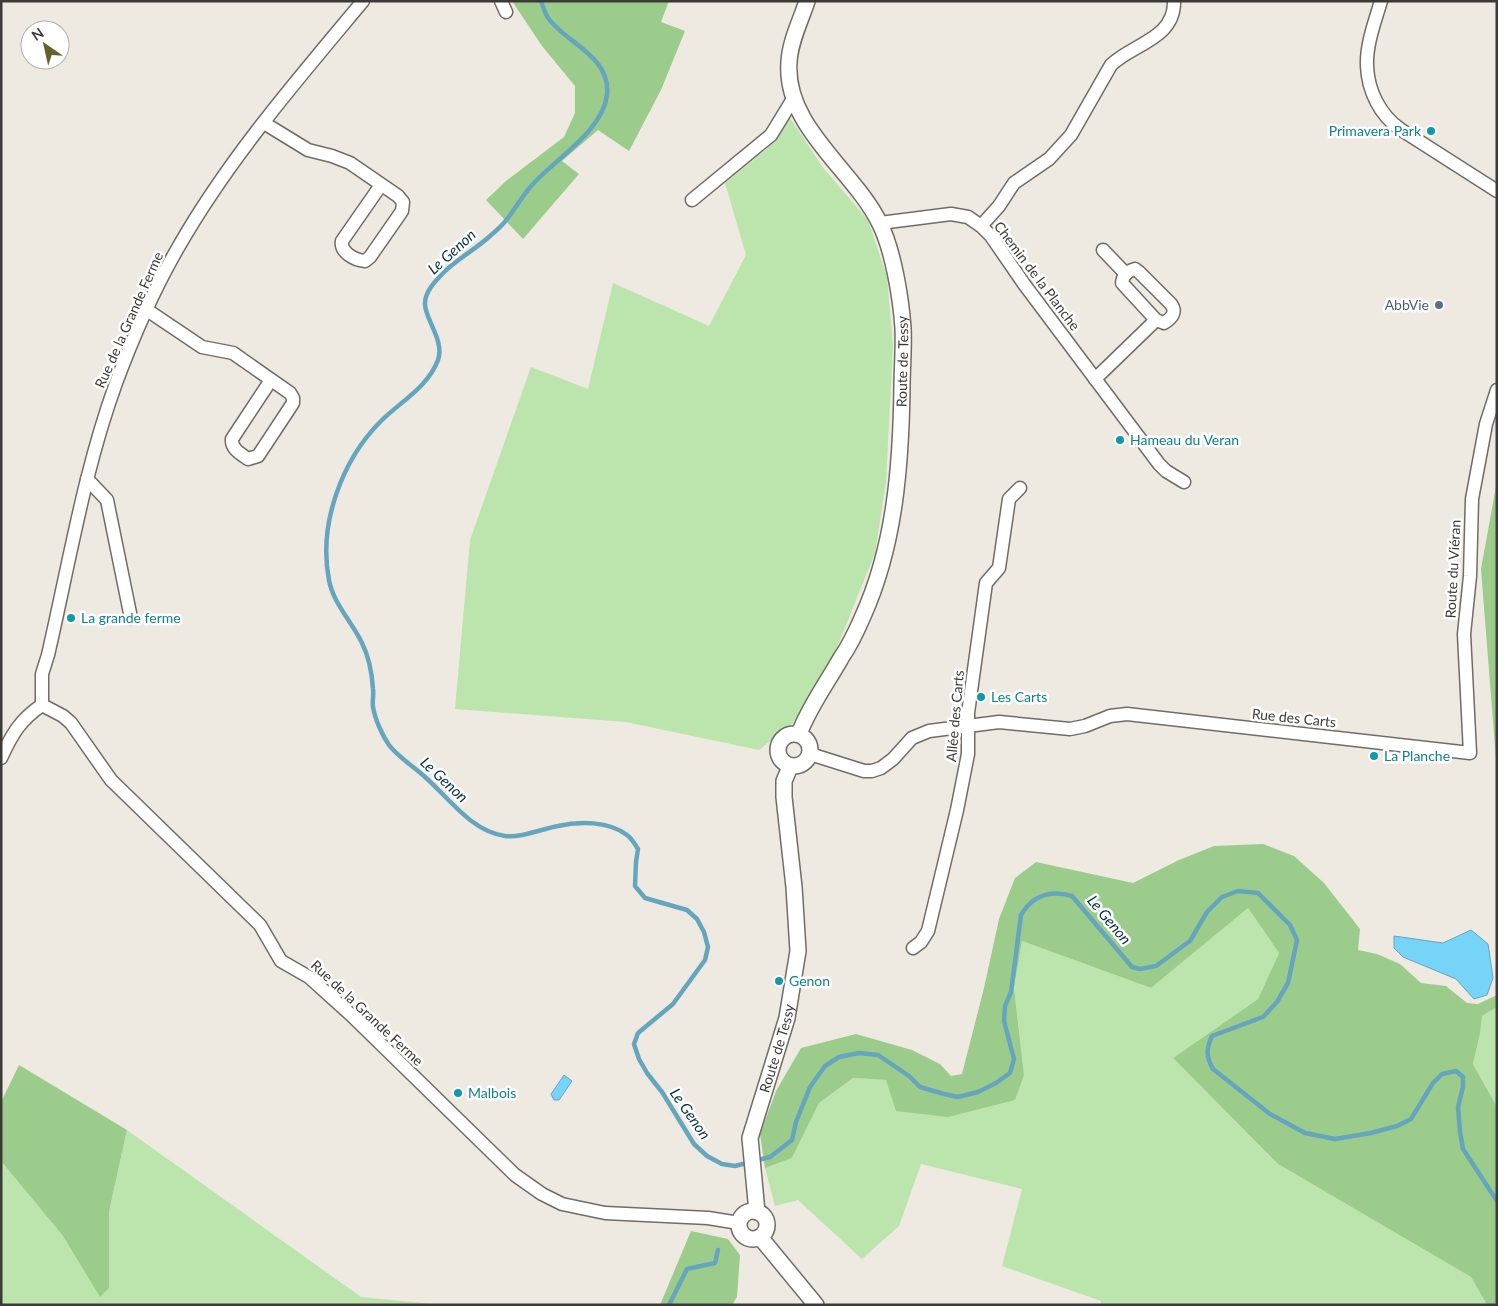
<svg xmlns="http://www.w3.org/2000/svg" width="1498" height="1306" font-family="Lato,sans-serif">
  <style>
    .green { fill: #bce5ad }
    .forest { fill: #9ccc8b }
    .water { fill: #76d4f9; stroke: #65a6be }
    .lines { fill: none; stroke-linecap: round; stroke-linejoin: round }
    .stream { stroke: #65a6be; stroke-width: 4.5 }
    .minor-casing { stroke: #716d66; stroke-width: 15 }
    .tertiary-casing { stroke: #716d66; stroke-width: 18 }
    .minor { stroke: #fff; stroke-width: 12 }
    .tertiary { stroke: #fff; stroke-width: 15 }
    .culture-dot { fill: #0f9aa8; stroke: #fff; stroke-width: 2 }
    .service-dot { fill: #5c6f8a; stroke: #fff; stroke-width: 2 }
    .labels { text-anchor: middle; stroke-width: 5; stroke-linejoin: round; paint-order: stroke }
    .culture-label { font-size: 14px; fill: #0d838f; stroke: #fff; text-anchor: start }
    .street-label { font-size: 14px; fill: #3c3a36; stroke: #fff }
    .service-label { font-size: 14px; fill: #4e5e75; stroke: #fff; text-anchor: end }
    .water-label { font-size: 15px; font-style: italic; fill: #043241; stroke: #fff }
  </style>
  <rect width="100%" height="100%" fill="#eee9e1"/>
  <g class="green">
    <polygon points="788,115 824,169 868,220 887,277 893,346 886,482 875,553 836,650 793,723 759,750 626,722 455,709 470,540 531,367 588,389 613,283 709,326 746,255 725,183 766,150"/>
    <polygon points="1248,908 1279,953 1258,999 1173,1058 1278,1164 1471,1277 1487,1305 1101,1305 1101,1301 1002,1266 1022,1189 921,1164 899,1226 862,1259 798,1200 775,1206 765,1168 792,1158 819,1103 853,1078 886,1080 1024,1075 1014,988 1022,941 1151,988"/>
    <polygon points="1497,1007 1497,1107 1473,1064 1480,1034 1482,1016"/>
    <polygon points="127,1130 361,1297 443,1305 1,1305 1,1161 63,1236 100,1296 109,1288 109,1212"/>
  </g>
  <g class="forest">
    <polygon points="512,1 669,1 661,22 685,31 661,90 629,151 598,130 562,161 579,174 523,239 486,200 506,181 564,137 575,113 575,86 542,46"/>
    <polygon points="1497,481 1497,772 1481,569"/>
    <polygon points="1263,844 1294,856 1324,883 1360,929 1358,950 1377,954 1400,964 1421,983 1446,986 1467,1003 1478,1004 1497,995 1497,1007 1482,1016 1480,1034 1473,1064 1497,1107 1497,1305 1487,1305 1471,1277 1278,1164 1173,1058 1258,999 1279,953 1248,908 1151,988 1022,941 1014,988 1024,1075 1015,1100 948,1117 896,1111 886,1080 853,1078 819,1103 792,1158 765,1168 760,1134 776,1091 801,1048 856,1034 912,1050 940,1064 951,1076 962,1074 984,988 999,919 1015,878 1036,862 1133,883 1179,860 1214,846"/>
    <polygon points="19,1065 127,1130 109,1212 109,1288 100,1297 63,1236 1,1161 1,1102"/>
    <polygon points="691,1231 728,1239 740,1255 737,1297 732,1305 660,1305"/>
  </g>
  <g class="water">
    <polygon points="1471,930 1488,944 1493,978 1487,995 1474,999 1456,979 1403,957 1394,948 1394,936 1443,943"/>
    <polygon points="564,1075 572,1081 559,1100 554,1100 551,1094"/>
  </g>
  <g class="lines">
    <g class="stream">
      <path d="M541,1C543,7 545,13 548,18C567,44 611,56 607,95C603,131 554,160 532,185C522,196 516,208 507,219C503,225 496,231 490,236C476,249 457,259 443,273C436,281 425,291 425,303C424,318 445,340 438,360C428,387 400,402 381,421C342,460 318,524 329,580C333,603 352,622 362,643C369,657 372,673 373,689C374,695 372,701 373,707C375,719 382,735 389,745C397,756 414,767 425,777C449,798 471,831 505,836C522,838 541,829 558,826C579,821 609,821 627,835C631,838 635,844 638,849L636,862L635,886L645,898L687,910L697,919L704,932L708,947L705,960L673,1004L638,1033L634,1044L639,1059L647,1073L662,1092L694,1144L707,1156L722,1164L735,1166L770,1157L792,1140L796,1122L810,1087L825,1066L839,1057L859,1053L878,1055L909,1076L920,1087L944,1094L958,1097L978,1092L996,1083L1010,1073L1014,1059L1004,1021L1005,1006L1011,992L1021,915C1033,895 1051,890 1072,896L1132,967L1140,969L1156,966L1190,941L1207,912L1222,897L1238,891L1258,893L1290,925L1297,940L1288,983L1277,1002L1263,1017L1212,1036C1206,1049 1206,1057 1213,1069L1270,1114L1305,1133L1335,1139L1371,1133L1397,1126L1411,1119L1433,1083L1442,1074L1456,1071L1463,1077V1087L1458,1107L1460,1132L1463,1149L1497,1201"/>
      <polyline points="669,1305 687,1269 715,1263 718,1250"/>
    </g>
    <g class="minor-casing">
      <g id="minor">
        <polyline points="501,1 506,12"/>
        <path d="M1381,1C1375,21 1366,45 1367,66C1368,91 1380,115 1400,129L1497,191"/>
        <path d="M264,123L308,150L332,156L350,163L398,196L403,202L402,211L370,257L365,261C354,260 340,252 342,241L381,185"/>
        <polyline points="692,200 771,135 793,99"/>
        <polyline points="880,223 951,214 968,217 981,226 991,236 1024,284 1159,464 1166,471 1184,482"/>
        <path d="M981,226L999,206L1014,183L1049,159L1071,135L1111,65C1132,44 1175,39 1174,1"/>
        <polyline points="1103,250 1126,274"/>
        <path d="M147,310L202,347L233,353L290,393L293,398V403L258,456L248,459C241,454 231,449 232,439L271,380"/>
        <path d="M1095,379L1156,320L1164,323C1172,318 1177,312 1171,304L1139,272L1135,269C1127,271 1123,275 1122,283L1156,320"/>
        <polyline points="87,479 107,500 131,618"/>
        <polyline points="42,705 63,716 71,723 111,780 260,925 281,961 309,977 350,1014 515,1175 542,1194 562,1204 605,1213 708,1218 739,1223"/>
        <polyline points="810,754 864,771 872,771 881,768 893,759 912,738 929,731 999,722 1070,729 1085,726 1110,716 1127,714 1470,753 1464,634 1470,576 1472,499 1486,424 1497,390"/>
        <path d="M1,758C12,734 20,720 42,705V674L48,655C69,564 84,471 116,383C133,337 154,289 179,246C230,157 298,79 363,1"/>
        <polyline points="913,948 921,942 928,931 957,810 968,754 968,713 986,583 999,568 1009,499 1020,488"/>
      </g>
    </g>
    <g class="tertiary-casing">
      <g id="tertiary">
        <circle cx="794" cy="750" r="16"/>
        <path id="s1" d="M799,734C809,707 827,683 841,658C850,645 857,630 863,616C895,545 901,465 902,387C902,368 904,348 903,328C901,298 893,250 880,224C854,170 784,127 789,62C790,41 801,20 807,1"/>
        <circle cx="753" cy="1225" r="14"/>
        <path id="s2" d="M757,1212L750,1138L787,1018L798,951L794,887L784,797V781L790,767"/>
        <polyline points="760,1237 816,1305"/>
      </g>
    </g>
    <use href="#minor" class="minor"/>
    <use href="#tertiary" class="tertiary"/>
  </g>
  <g class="culture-dot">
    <circle cx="1431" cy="131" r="5"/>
    <circle cx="1120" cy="440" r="5"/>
    <circle cx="71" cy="618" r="5"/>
    <circle cx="981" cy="697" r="5"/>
    <circle cx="1374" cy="756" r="5"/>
    <circle cx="779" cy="981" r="5"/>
    <circle cx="458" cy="1093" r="5"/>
  </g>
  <circle class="service-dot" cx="1439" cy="305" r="5"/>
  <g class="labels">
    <g class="culture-label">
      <text x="1421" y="136" text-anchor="end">Primavera Park</text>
      <text x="1130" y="445">Hameau du Veran</text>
      <text x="81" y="623">La grande ferme</text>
      <text x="991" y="702">Les Carts</text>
      <text x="1384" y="761">La Planche</text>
      <text x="789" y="986">Genon</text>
      <text x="468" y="1098">Malbois</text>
    </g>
    <g class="street-label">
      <text transform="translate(1037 276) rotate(53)" y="5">Chemin de la Planche</text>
      <text transform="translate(129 320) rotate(-66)" y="5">Rue de la Grande Ferme</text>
      <text dy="5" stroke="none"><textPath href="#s1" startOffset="394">Route de Tessy</textPath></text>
      <text transform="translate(1453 569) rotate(-87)" y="5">Route du Viéran</text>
      <text transform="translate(955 716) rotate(-85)" y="5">Allée des Carts</text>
      <text transform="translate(1294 718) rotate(6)" y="5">Rue des Carts</text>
      <text transform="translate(367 1013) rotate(43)" y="5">Rue de la Grande Ferme</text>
      <text dy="5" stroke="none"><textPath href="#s2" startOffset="168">Route de Tessy</textPath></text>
    </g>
    <g class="service-label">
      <text x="1429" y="310">AbbVie</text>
    </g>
    <g class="water-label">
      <text transform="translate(452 252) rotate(-42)" y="5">Le Genon</text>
      <text transform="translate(444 780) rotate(43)" y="5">Le Genon</text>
      <text transform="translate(1109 920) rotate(50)" y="5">Le Genon</text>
      <text transform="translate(690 1114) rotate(55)" y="5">Le Genon</text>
    </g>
  </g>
  <rect width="1498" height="1306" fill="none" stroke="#3c3a36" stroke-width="5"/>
  <g transform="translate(45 45) rotate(326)"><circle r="24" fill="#ffffff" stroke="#b1b0af"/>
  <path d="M0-4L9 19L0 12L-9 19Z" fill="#65612e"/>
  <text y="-8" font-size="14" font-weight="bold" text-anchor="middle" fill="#3c3a36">N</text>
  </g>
</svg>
